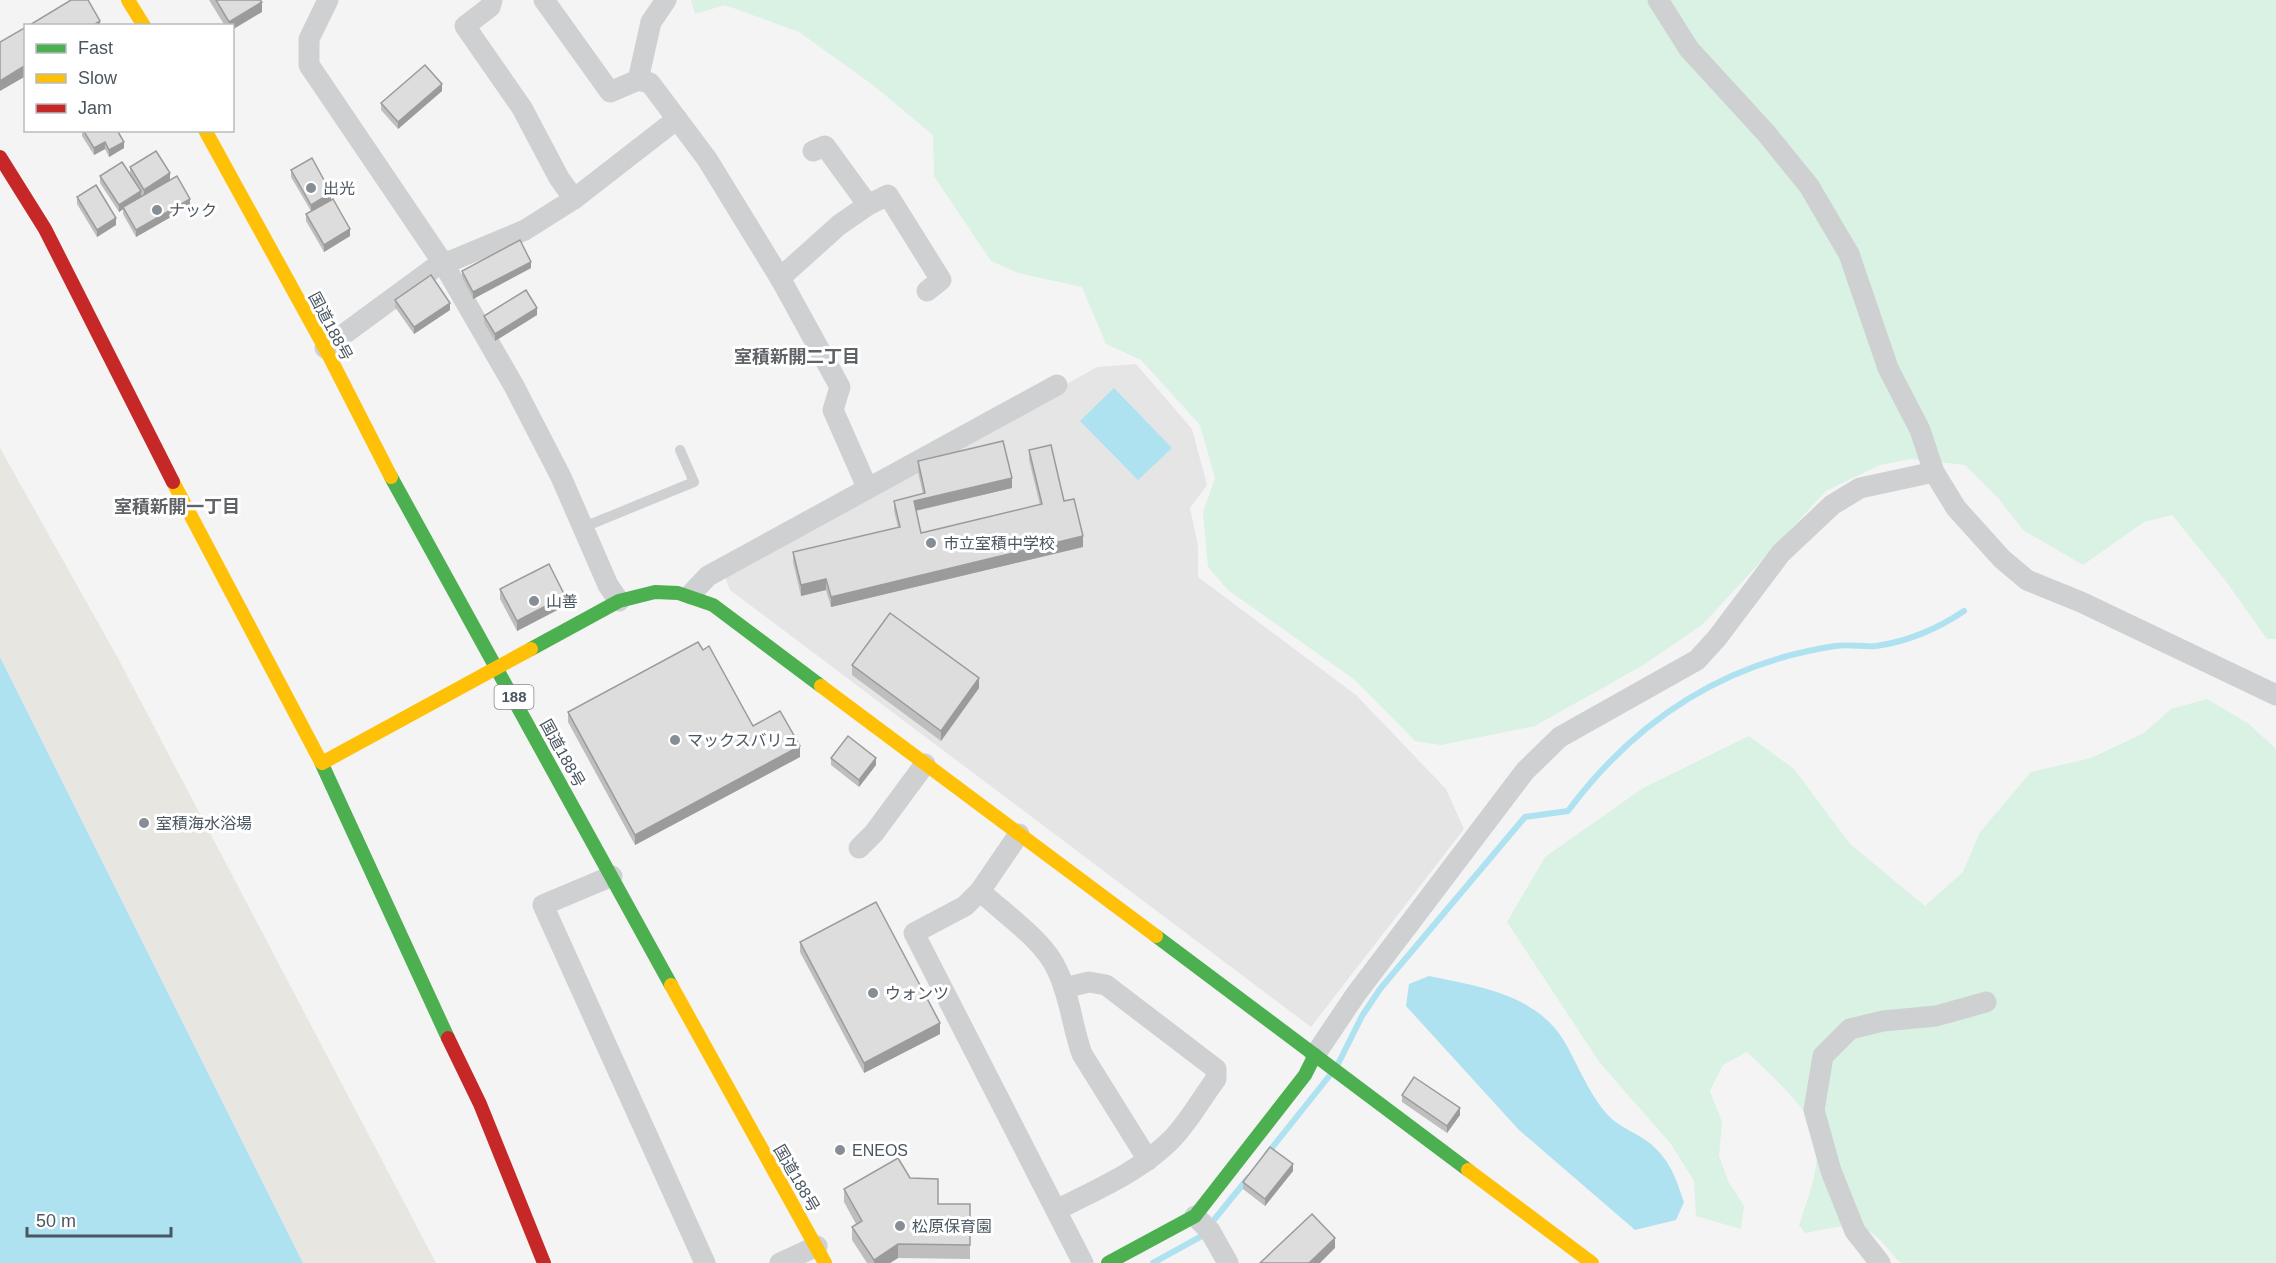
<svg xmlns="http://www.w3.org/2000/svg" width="2276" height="1263" font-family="Helvetica,'Noto Sans JP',sans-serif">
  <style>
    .education { fill: #e6e5e6 }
    .green { fill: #d9f2e3 }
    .sand { fill: #e7e6e1 }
    .water { fill: #aee2f0 }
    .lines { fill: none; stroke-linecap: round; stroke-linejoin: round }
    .stream { stroke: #aee2f0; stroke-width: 6 }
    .lane { stroke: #ced0d2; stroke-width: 10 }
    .street { stroke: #ced0d2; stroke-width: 21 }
    .fast { stroke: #4caf50; stroke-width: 14 }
    .slow { stroke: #ffc107; stroke-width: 14 }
    .jam { stroke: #c62828; stroke-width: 14 }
    .wall { fill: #bebebf }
    .shaded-wall { fill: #9b9b9b }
    .building { fill: #ddddde; stroke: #9b9b9b; stroke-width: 1.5 }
    .poi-dot { fill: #868d94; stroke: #fff; stroke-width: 2 }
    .labels { text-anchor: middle; stroke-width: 6; stroke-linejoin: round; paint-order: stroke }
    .shield { fill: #fff; stroke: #808990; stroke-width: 1.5 }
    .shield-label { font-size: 15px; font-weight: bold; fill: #4a5661 }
    .poi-label { font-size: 16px; fill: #4a5661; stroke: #fff; text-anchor: start }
    .street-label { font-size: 16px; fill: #4a5661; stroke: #fff }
    .neighbourhood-label { font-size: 18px; font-weight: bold; fill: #5f6368; stroke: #fff }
  </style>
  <rect width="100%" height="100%" fill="#f4f4f4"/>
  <polygon class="education" points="1136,364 1192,429 1207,485 1190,508 1198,546 1198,577 1356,695 1446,789 1464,829 1311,1027 730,590 725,577 1097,367"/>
  <g class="green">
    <polygon points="691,0 2276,0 2276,639 2267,639 2225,580 2172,515 2144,522 2083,565 2023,530 1998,498 1965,465 1911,459 1880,465 1826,491 1703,624 1645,664 1535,726 1441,745 1415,741 1355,680 1228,590 1208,567 1203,512 1215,478 1200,425 1141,360 1106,344 1082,287 1018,273 991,261 934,176 933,135 873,85 799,32 725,5 695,14"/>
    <path d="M2207,699L2249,724L2276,749V1263H1900C1864,1217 1858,1223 1805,1233L1799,1225C1808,1198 1824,1159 1814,1130C1805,1104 1767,1072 1747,1052L1723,1065L1710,1091L1722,1122L1719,1156L1728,1181L1744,1206L1741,1229L1696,1216L1694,1181L1671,1144L1600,1063L1507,922L1545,857L1643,788L1749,736L1794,769L1850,844L1925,906L1963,872L1980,832L2031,772L2091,758L2144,733L2171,709Z"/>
  </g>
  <polygon class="sand" points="0,448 119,660 436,1263 303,1263 0,657"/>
  <g class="water">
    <polygon points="1114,388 1172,448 1138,480 1080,421"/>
    <polygon points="0,657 303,1263 0,1263"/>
    <path d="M1429,976C1477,986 1536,994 1564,1041C1579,1066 1590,1098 1612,1119C1622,1128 1636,1133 1647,1141C1670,1159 1675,1176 1684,1202L1676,1220L1635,1230L1519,1130L1406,1006L1409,984Z"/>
  </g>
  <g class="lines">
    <g class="stream">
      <path d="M1338,1064L1362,1016L1380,989L1525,817L1568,811C1635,721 1723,663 1835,646C1849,644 1863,647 1876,646C1907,642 1939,628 1964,611"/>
      <polyline points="1267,1154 1330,1075"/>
      <polyline points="1153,1263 1200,1237 1248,1178"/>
    </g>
    <polyline class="lane" points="584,527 694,482 680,450"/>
    <g class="street">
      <polyline points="328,0 309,39 309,65 443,263 514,386 561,477 608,585 619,601"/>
      <polyline points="492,0 490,7 465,26 522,108 559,178 574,199"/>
      <polyline points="544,0 610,92 638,80 650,83 707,159 780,278 840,387 833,410 867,487"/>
      <polyline points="1658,0 1689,49 1766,133 1809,186 1849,254 1888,368 1920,430 1934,472 1956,508 2002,559 2027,580 2081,602 2276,695"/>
      <polyline points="638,80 651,22 666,0"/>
      <polyline points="813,151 825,146 868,205"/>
      <polyline points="780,278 839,225 868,205 888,195 941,280 927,291"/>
      <polyline points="325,348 434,268 525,230 574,199 677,119"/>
      <polyline points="691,594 708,576 1057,385"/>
      <polyline points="1019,834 980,891 965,906 914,933 1083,1263"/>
      <polyline points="859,848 874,833 925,764"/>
      <polyline points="612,876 543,905 705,1263"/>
      <path d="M980,891C1003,913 1045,941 1057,970C1070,996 1072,1026 1082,1054L1148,1160"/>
      <polyline points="1315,1055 1356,994 1525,771 1560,737 1697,660 1717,638 1781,553 1832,505 1860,488 1934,472"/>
      <path d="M1057,1210C1097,1189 1139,1172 1171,1140C1188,1123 1201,1099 1216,1079V1069L1106,985L1089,982L1064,988"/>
      <polyline points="1195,1216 1210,1231 1228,1263"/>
      <polyline points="780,1263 817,1246"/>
      <polyline points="1880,1263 1855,1231 1831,1171 1814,1110 1823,1056 1850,1029 1883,1021 1936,1016 1986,1002"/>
    </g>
    <g class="fast">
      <polyline points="391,477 671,985"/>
      <polyline points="531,649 619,601 655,592 678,593 713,605 821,686"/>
      <polyline points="321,762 448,1038"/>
      <polyline points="1156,936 1468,1170"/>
      <polyline points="1108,1263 1195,1216 1305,1075 1315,1055"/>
    </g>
    <g class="slow">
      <polyline points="128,0 144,26"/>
      <polyline points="205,130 325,348 391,477"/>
      <polyline points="173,482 321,762"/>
      <polyline points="821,686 1156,936"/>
      <polyline points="322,763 531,649"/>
      <polyline points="671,985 825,1263"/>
      <polyline points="1468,1170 1592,1263"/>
    </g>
    <g class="jam">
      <polyline points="0,157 45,229 173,482"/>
      <polyline points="448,1038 480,1104 544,1263"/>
    </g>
  </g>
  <g class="wall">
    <polygon points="209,0 260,0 262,12 232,26 225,26"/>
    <polygon points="442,91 398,129 381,110 381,103"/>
    <polygon points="82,130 117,130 124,148 109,157 105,149 94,155 82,136"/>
    <polygon points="130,167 170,180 190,206 136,237 123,214 123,209 119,212 100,183 100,176 130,174"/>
    <polygon points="291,170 331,200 350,236 324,252 306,221 306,214 311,211 291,177"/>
    <polygon points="77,197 116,225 97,237 77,204"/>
    <polygon points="531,268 473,299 462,277 462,271"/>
    <polygon points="395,300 450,310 414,334 395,307"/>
    <polygon points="537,315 495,341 484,323 484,316"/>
    <polygon points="1029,450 1064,501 1083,547 831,607 826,590 801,596 793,562 793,552 898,527 894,511 894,501 923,494 918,472 918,461 1012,488 916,511 921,533 1040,505 1029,460"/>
    <polygon points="500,589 565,606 517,631 500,599"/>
    <polygon points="703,650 753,726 800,757 635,845 568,722 568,712"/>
    <polygon points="852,665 979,688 941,741 852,675"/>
    <polygon points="831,758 876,765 859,787 831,765"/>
    <polygon points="800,942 940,1034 864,1073 800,952"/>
    <polygon points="1402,1095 1460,1115 1447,1133 1402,1102"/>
    <polygon points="1293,1171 1265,1206 1243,1189 1243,1182"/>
    <polygon points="910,1178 938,1204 970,1204 970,1259 898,1258 890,1263 867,1263 852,1240 852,1227 856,1224 844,1202 844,1189"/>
  </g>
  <g class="shaded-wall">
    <polygon points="262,2 262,12 232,30 232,26 229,26 229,22"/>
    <polygon points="100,21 100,26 92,26"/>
    <polygon points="26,65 26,76 0,91 0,81"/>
    <polygon points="442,84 442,91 398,129 398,122"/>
    <polygon points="105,142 105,149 94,155 94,148"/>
    <polygon points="124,142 124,148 109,157 109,150"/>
    <polygon points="170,173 170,180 144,197 144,190"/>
    <polygon points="141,191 141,198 119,212 119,205"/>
    <polygon points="331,193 331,200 311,212 311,205"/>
    <polygon points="190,199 190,206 136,237 136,230"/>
    <polygon points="116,218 116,225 97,237 97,230"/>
    <polygon points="350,229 350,236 324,252 324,245"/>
    <polygon points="531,262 531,268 473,299 473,292"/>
    <polygon points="450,303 450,310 414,334 414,327"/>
    <polygon points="537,308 537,315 495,341 495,334"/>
    <polygon points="1012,478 1012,488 914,511 914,501"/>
    <polygon points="1083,536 1083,547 831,607 831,597"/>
    <polygon points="826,579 826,590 801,596 801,585"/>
    <polygon points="565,596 565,606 517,631 517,621"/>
    <polygon points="979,678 979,688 941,741 941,731"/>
    <polygon points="800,746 800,757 635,845 635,835"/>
    <polygon points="876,758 876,765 859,787 859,780"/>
    <polygon points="940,1023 940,1034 864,1073 864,1063"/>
    <polygon points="1460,1108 1460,1115 1447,1133 1447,1126"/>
    <polygon points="1293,1164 1293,1171 1265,1206 1265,1199"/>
    <polygon points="1335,1238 1335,1248 1320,1263 1309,1263"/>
    <polygon points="898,1244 898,1258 890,1263 874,1263 874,1260"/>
  </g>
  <g class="building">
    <polygon points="71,0 88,0 100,21 92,26 28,26"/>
    <polygon points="216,0 260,0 262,2 229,22"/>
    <polygon points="26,27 26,65 0,81 0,42"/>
    <polygon points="425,65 442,84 398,122 381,103"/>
    <polygon points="83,130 117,130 124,142 109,150 105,142 94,148"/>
    <polygon points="156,151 170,173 144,190 130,167"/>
    <polygon points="312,158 331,193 311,205 291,170"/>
    <polygon points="122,162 141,191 119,205 100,176"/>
    <polygon points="177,176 190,199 136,230 123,207"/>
    <polygon points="96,185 116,218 97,230 77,197"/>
    <polygon points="333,199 350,229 324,245 306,214"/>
    <polygon points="520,240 531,262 473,292 462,271"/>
    <polygon points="431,275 450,303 414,327 395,300"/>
    <polygon points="526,290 537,308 495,334 484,316"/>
    <polygon points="1003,441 1012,478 914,501 921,533 1042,504 1029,450 1051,445 1064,501 1074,499 1083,536 831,597 826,579 801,585 793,552 900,527 894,501 925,493 918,461"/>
    <polygon points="549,564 565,596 517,621 500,589"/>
    <polygon points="890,613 979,678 941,731 852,665"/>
    <polygon points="698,642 703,650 709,646 753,726 780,711 800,746 635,835 568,712"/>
    <polygon points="848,736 876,758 859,780 831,758"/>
    <polygon points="876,902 940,1023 864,1063 800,942"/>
    <polygon points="1414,1077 1460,1108 1447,1126 1402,1095"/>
    <polygon points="1270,1147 1293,1164 1265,1199 1243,1182"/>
    <polygon points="898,1158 910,1178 938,1179 938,1204 970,1204 970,1245 898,1244 874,1260 852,1227 862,1221 844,1189"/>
    <polygon points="1312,1214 1335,1238 1309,1263 1260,1263"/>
  </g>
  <g class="poi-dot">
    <circle cx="311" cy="188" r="6"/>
    <circle cx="157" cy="210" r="6"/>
    <circle cx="931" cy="543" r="6"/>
    <circle cx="534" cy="601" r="6"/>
    <circle cx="675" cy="740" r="6"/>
    <circle cx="144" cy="823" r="6"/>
    <circle cx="873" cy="993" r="6"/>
    <circle cx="840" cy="1150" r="6"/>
    <circle cx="900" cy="1226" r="6"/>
  </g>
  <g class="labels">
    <rect class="shield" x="494.5" y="685" width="39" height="24" rx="4.5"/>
    <g class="shield-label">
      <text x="514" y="702">188</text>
    </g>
    <g class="poi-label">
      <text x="323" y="194">出光</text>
      <text x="169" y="216">ナック</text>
      <text x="943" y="549">市立室積中学校</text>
      <text x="546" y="607">山善</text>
      <text x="687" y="746">マックスバリュ</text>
      <text x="156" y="829">室積海水浴場</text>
      <text x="885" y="999">ウォンツ</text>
      <text x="852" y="1156">ENEOS</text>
      <text x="912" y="1232">松原保育園</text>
    </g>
    <g class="street-label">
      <text transform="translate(331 326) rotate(62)" y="6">国道188号</text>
      <text transform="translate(563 753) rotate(61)" y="6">国道188号</text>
      <text transform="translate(797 1178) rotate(60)" y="6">国道188号</text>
    </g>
    <g class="neighbourhood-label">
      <text x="797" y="363">室積新開二丁目</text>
      <text x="177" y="513">室積新開一丁目</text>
    </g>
  </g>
  <rect x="24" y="24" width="210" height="108" fill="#ffffff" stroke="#b7bbc0" stroke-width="1.5"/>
  <rect x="36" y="44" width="30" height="9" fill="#4caf50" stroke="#b7bbc0" stroke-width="1.5"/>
  <text x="78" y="54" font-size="18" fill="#4a5661">Fast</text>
  <rect x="36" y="74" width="30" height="9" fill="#ffc107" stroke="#b7bbc0" stroke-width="1.5"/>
  <text x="78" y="84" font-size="18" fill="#4a5661">Slow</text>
  <rect x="36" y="104" width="30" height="9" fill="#c62828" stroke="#b7bbc0" stroke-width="1.5"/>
  <text x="78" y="114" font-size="18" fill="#4a5661">Jam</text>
  <path d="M27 1227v9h144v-9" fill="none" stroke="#4a5661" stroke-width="3"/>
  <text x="36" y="1227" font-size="18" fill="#4a5661" stroke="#ffffff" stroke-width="4.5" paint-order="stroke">50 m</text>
</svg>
